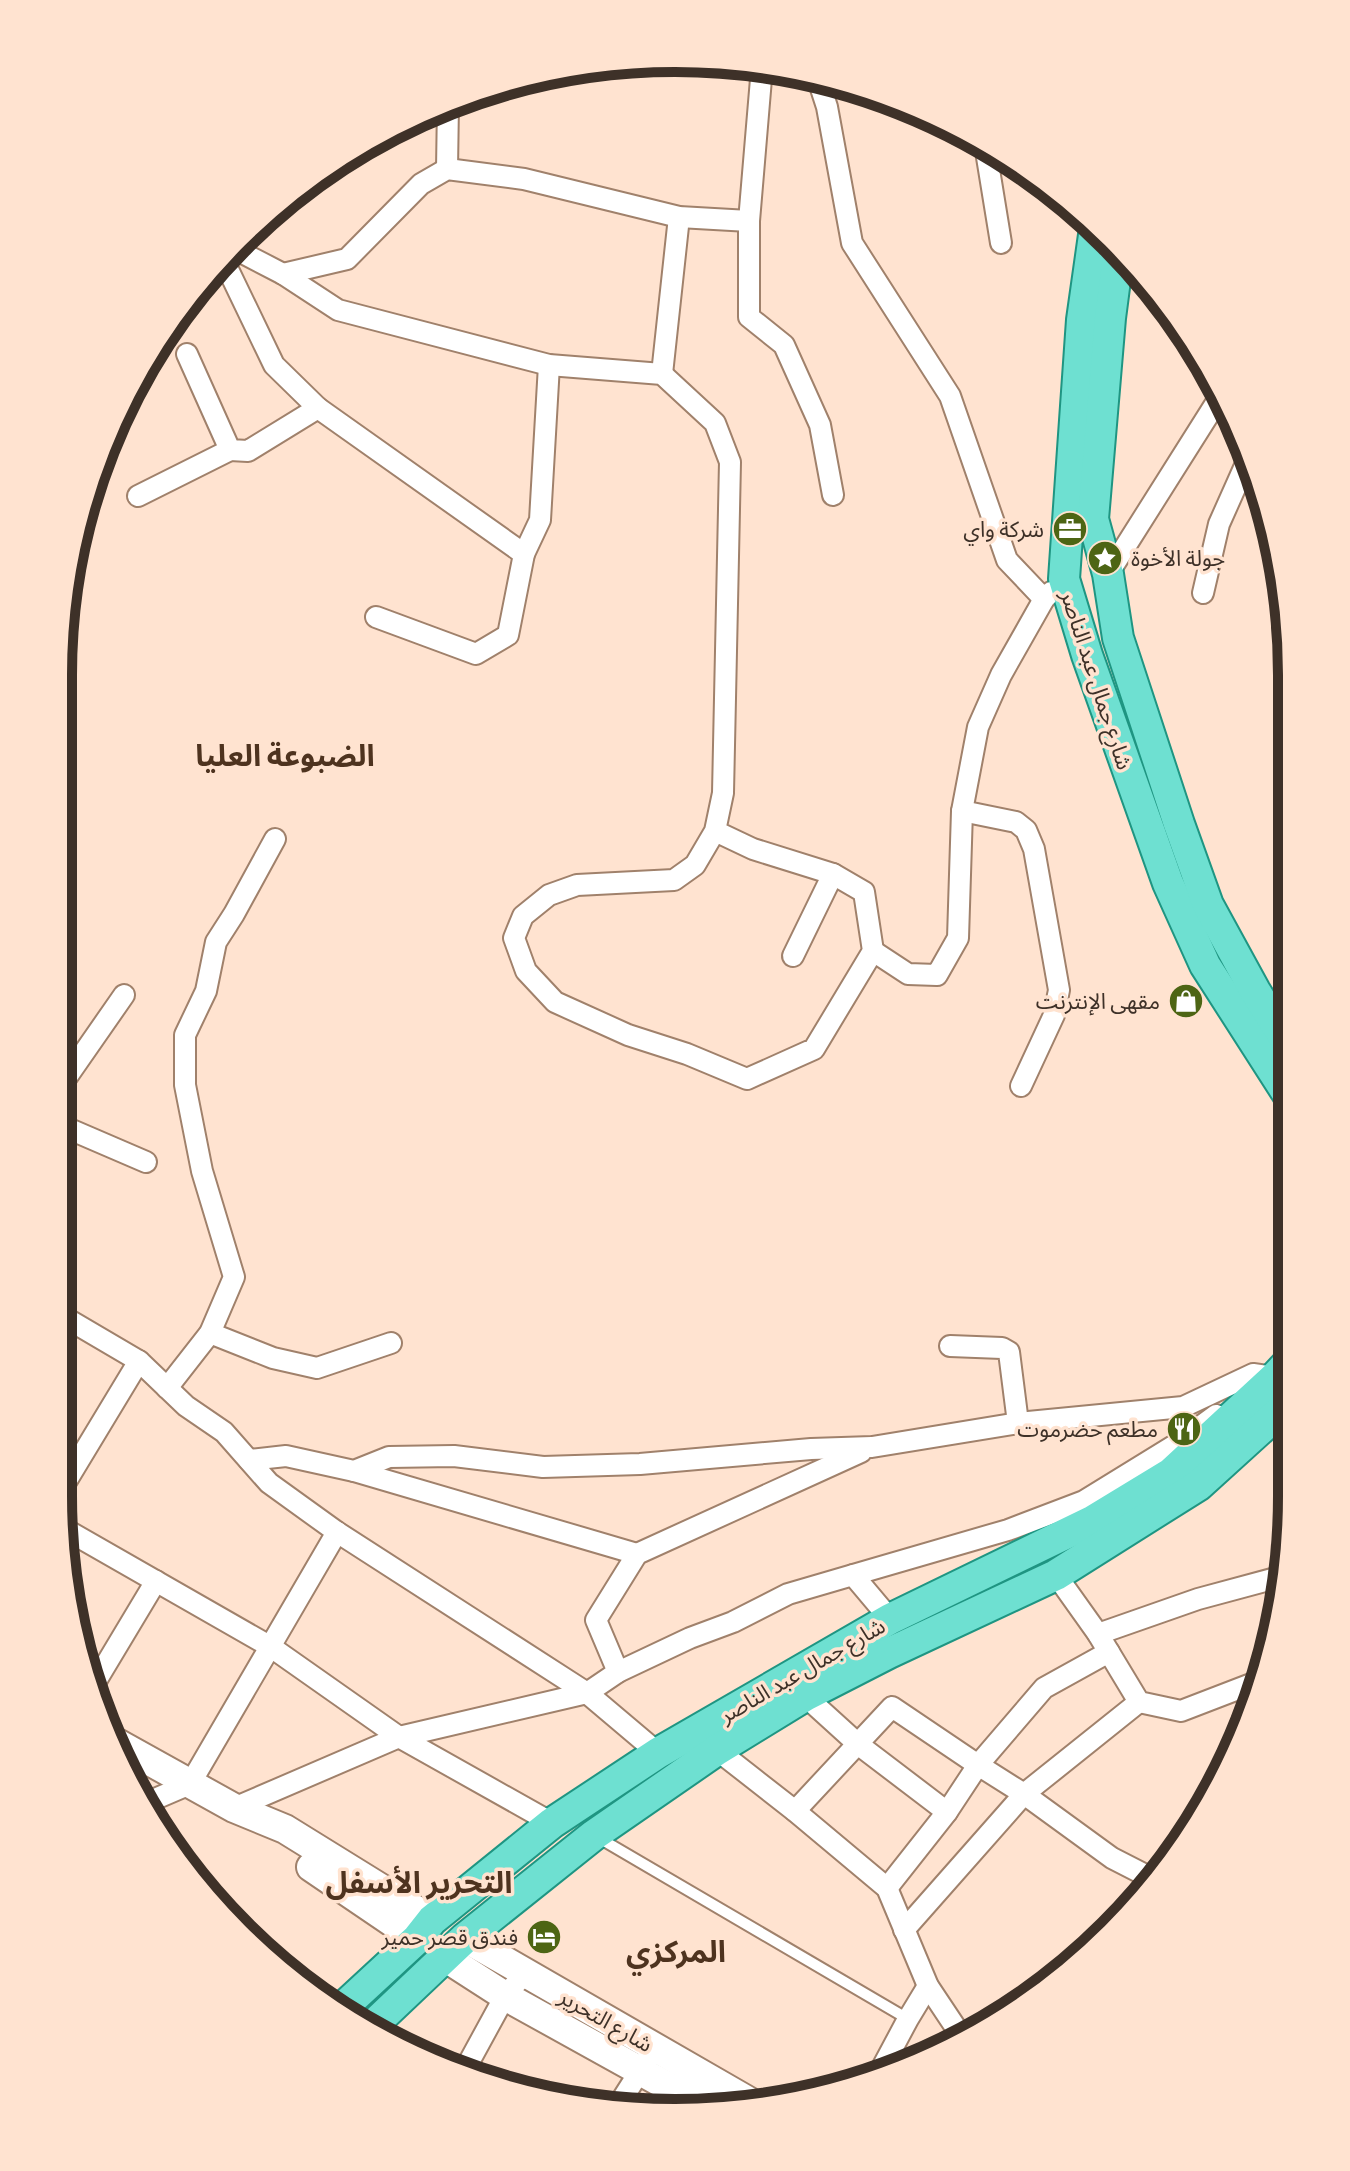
<svg xmlns="http://www.w3.org/2000/svg" width="1350" height="2171" font-family="Commissioner,'Noto Sans Arabic',sans-serif">
  <style>
    .lines { fill: none; stroke-linecap: round; stroke-linejoin: round }
    .service-casing { stroke: #a0816b; stroke-width: 14 }
    .minor-casing { stroke: #a0816b; stroke-width: 24 }
    .secondary-casing { stroke: #a0816b; stroke-width: 32 }
    .primary-casing { stroke: #1f9582; stroke-width: 34 }
    .service { stroke: #fff; stroke-width: 10 }
    .minor { stroke: #fff; stroke-width: 20 }
    .secondary { stroke: #fff; stroke-width: 28 }
    .primary { stroke: #6ee0d1; stroke-width: 30 }
    .labels { text-anchor: middle; stroke-width: 7; stroke-linejoin: round; paint-order: stroke }
    .poi-label { font-size: 22px; fill: #3e3128; stroke: #ffe3d0; text-anchor: end }
    .street-label { font-size: 22px; fill: #3e3128; stroke: #ffe3d0 }
    .district-label { font-size: 30px; font-weight: bold; fill: #4e331f; stroke: #ffe3d0 }
    .rim { fill: none; stroke: #3e3128; stroke-width: 10 }
  </style>
  <rect width="100%" height="100%" fill="#ffe3d0"/>
  <g class="lines">
    <g class="service-casing">
      <polyline id="service" points="599,1838 908,2019"/>
    </g>
    <g class="minor-casing">
      <g id="minor">
        <polyline points="762,67 749,221 749,317 784,345 820,425 833,495"/>
        <polyline points="817,76 827,107 852,243 950,396 1007,560 1044,599"/>
        <polyline points="985,145 1001,243"/>
        <polyline points="447,169 448,104"/>
        <polyline points="233,248 283,274 338,310 549,365 662,374 715,423 730,462 723,793 715,831 695,865 674,880 577,885 549,895 523,916 514,938 526,971 555,1002 628,1035 687,1054 747,1079 814,1049 873,951 864,892 833,874 753,849 715,831"/>
        <polyline points="223,259 274,365 318,408 524,554"/>
        <polyline points="283,274 347,259 421,184 447,169 524,179 679,217 749,221"/>
        <polyline points="187,354 230,450 248,451 318,408"/>
        <polyline points="662,374 679,217"/>
        <polyline points="138,496 230,450"/>
        <polyline points="1108,574 1221,395"/>
        <polyline points="1203,593 1219,524 1248,459"/>
        <polyline points="376,617 476,654 508,635 524,554 540,520 549,365"/>
        <polyline points="962,811 1016,822 1026,830 1034,849 1059,990 1054,1015 1021,1086"/>
        <polyline points="873,951 908,974 937,975 958,938 962,811 978,727 1001,675 1044,599 1051,592"/>
        <polyline points="793,956 833,874"/>
        <polyline points="60,1087 124,995"/>
        <polyline points="60,1125 146,1162"/>
        <polyline points="59,1314 139,1361 186,1406 224,1432 269,1483 337,1532 587,1693 658,1753"/>
        <polyline points="210,1333 273,1358 317,1368 391,1343"/>
        <polyline points="950,1346 1002,1348 1009,1352 1018,1423"/>
        <polyline points="167,1388 210,1333 234,1277 202,1171 185,1085 185,1035 206,991 216,942 234,914 275,839"/>
        <polyline points="249,1460 286,1456 354,1471 389,1457 454,1456 543,1467 640,1464 811,1449 872,1447 1018,1423 1183,1407 1253,1374 1275,1377"/>
        <polyline points="354,1471 637,1554"/>
        <polyline points="58,1495 139,1361"/>
        <polyline points="63,1528 271,1647 399,1737 552,1823"/>
        <polyline points="853,1575 1008,1530 1084,1501 1175,1445 1216,1415"/>
        <polyline points="1056,1575 1098,1634 1139,1702 1181,1711 1259,1681"/>
        <polyline points="1098,1634 1198,1599 1287,1575"/>
        <polyline points="618,1672 596,1620 637,1554 861,1452"/>
        <polyline points="90,1691 156,1581"/>
        <polyline points="805,1696 859,1745 947,1812"/>
        <polyline points="717,1750 795,1811 887,1888 928,1986 962,2037"/>
        <polyline points="148,1802 190,1784 337,1532"/>
        <polyline points="234,1808 399,1737 587,1693 618,1672 690,1638 733,1622 788,1594 853,1575 890,1619"/>
        <polyline points="795,1811 892,1707 978,1765 1024,1794 1112,1858 1155,1880"/>
        <polyline points="887,1888 947,1812 978,1765 1044,1688 1109,1652"/>
        <polyline points="904,1930 1024,1794 1139,1702"/>
        <polyline points="463,2073 505,1996 525,1973"/>
        <polyline points="876,2079 908,2019 928,1986"/>
        <polyline points="619,2104 647,2060"/>
      </g>
    </g>
    <g class="secondary-casing">
      <g id="secondary">
        <polyline points="117,1743 234,1808 285,1829 432,1920"/>
        <polyline points="311,1867 417,1939"/>
        <polyline points="465,1938 748,2101"/>
        <polyline points="446,1958 505,1996 707,2108"/>
      </g>
    </g>
    <g class="primary-casing">
      <g id="primary">
        <polyline points="1095,228 1082,320 1064,579 1087,655 1168,883 1205,965 1289,1096"/>
        <polyline points="1119,249 1110,318 1093,519 1108,574 1118,638 1179,824 1208,905 1255,991 1289,1045"/>
        <polyline points="338,2012 417,1939 432,1920 552,1823 658,1753 890,1619 1092,1521 1171,1473 1275,1377 1288,1363"/>
        <polyline points="370,2028 465,1938 594,1835 717,1750 805,1696 889,1653 1056,1575 1199,1485 1287,1405"/>
      </g>
    </g>
    <use href="#service" class="service"/>
    <use href="#minor" class="minor"/>
    <use href="#secondary" class="secondary"/>
    <use href="#primary" class="primary"/>
  </g>
  <defs>
    <g id="office-disc" transform="scale(1.8)"><circle r="9.5" fill="#4d6514" stroke="#ffe3d0"/><path d="M-6-3h4V-5.5h4V-3h4V5H-6ZM-1-4.5V-3h2v-1.5ZM-6 0V1H6V0Z" fill="#fff"/></g>
    <g id="sight-disc" transform="scale(1.8)"><circle r="9.5" fill="#4d6514" stroke="#ffe3d0"/><path d="M0-6L1.8-2.2L6-1.7L2.9 1.2L3.7 5.4L0 3.3L-3.7 5.4L-2.9 1.2L-6-1.7L-1.8-2.2Z" fill="#fff"/></g>
    <g id="shop-disc" transform="scale(1.8)"><circle r="9.5" fill="#4d6514" stroke="#ffe3d0"/><path d="M-5-2.5h2.3a2.7 3.5 0 0 1 5.4 0H5L5.5 6h-11ZM-1.5-2.5h3a1.5 2.3 0 0 0-3 0Z" fill="#fff"/></g>
    <g id="restaurant-disc" transform="scale(1.8)"><circle r="9.5" fill="#4d6514" stroke="#ffe3d0"/><path d="M-5-6h1v4h1v-4h1v4h1v-4h1v5L-1.5 .5V6h-2V.5L-5-1ZM5-6V6H3V1.5H1.5Q1.5-4 5-6Z" fill="#fff"/></g>
    <g id="hotel-disc" transform="scale(1.8)"><circle r="9.5" fill="#4d6514" stroke="#ffe3d0"/><path d="M-6-4.5h1.5V1H6V5H4.5V3h-9V5H-6ZM-4 0a1.8 1.8 0 1 1 3.6 0ZM.5 0V-2.5h3Q6-2.5 6 0Z" fill="#fff"/></g>
  </defs>
  <g fill-rule="evenodd">
    <use href="#office-disc" x="1070" y="529"/>
    <use href="#sight-disc" x="1105" y="558"/>
    <use href="#shop-disc" x="1186" y="1001"/>
    <use href="#restaurant-disc" x="1184" y="1429"/>
    <use href="#hotel-disc" x="544" y="1937"/>
  </g>
  <g class="labels">
    <g class="poi-label">
      <text x="1044" y="537">شركة واي</text>
      <text x="1131" y="566" text-anchor="start">جولة الأخوة</text>
      <text x="1160" y="1009">مقهى الإنترنت</text>
      <text x="1158" y="1437">مطعم حضرموت</text>
      <text x="518" y="1945">فندق قصر حمير</text>
    </g>
    <g class="street-label">
      <text transform="translate(1097 680) rotate(72)" y="8">شارع جمال عبد الناصر</text>
      <text transform="translate(802 1670) rotate(-30)" y="8">شارع جمال عبد الناصر</text>
      <text transform="translate(606 2020) rotate(30)" y="8">شارع التحرير</text>
    </g>
    <g class="district-label">
      <text x="285" y="766">الضبوعة العليا</text>
      <text x="419" y="1893">التحرير الأسفل</text>
      <text x="676" y="1962">المركزي</text>
    </g>
  </g>
  <path d="M0 0H1350V2171H0ZM675 72H675A603 603 0 0 1 1278 675V1496A603 603 0 0 1 675 2099H675A603 603 0 0 1 72 1496V675A603 603 0 0 1 675 72Z" fill="#ffe3d0" fill-rule="evenodd"/>
  <path class="rim" d="M675 72H675A603 603 0 0 1 1278 675V1496A603 603 0 0 1 675 2099H675A603 603 0 0 1 72 1496V675A603 603 0 0 1 675 72Z"/>
</svg>
